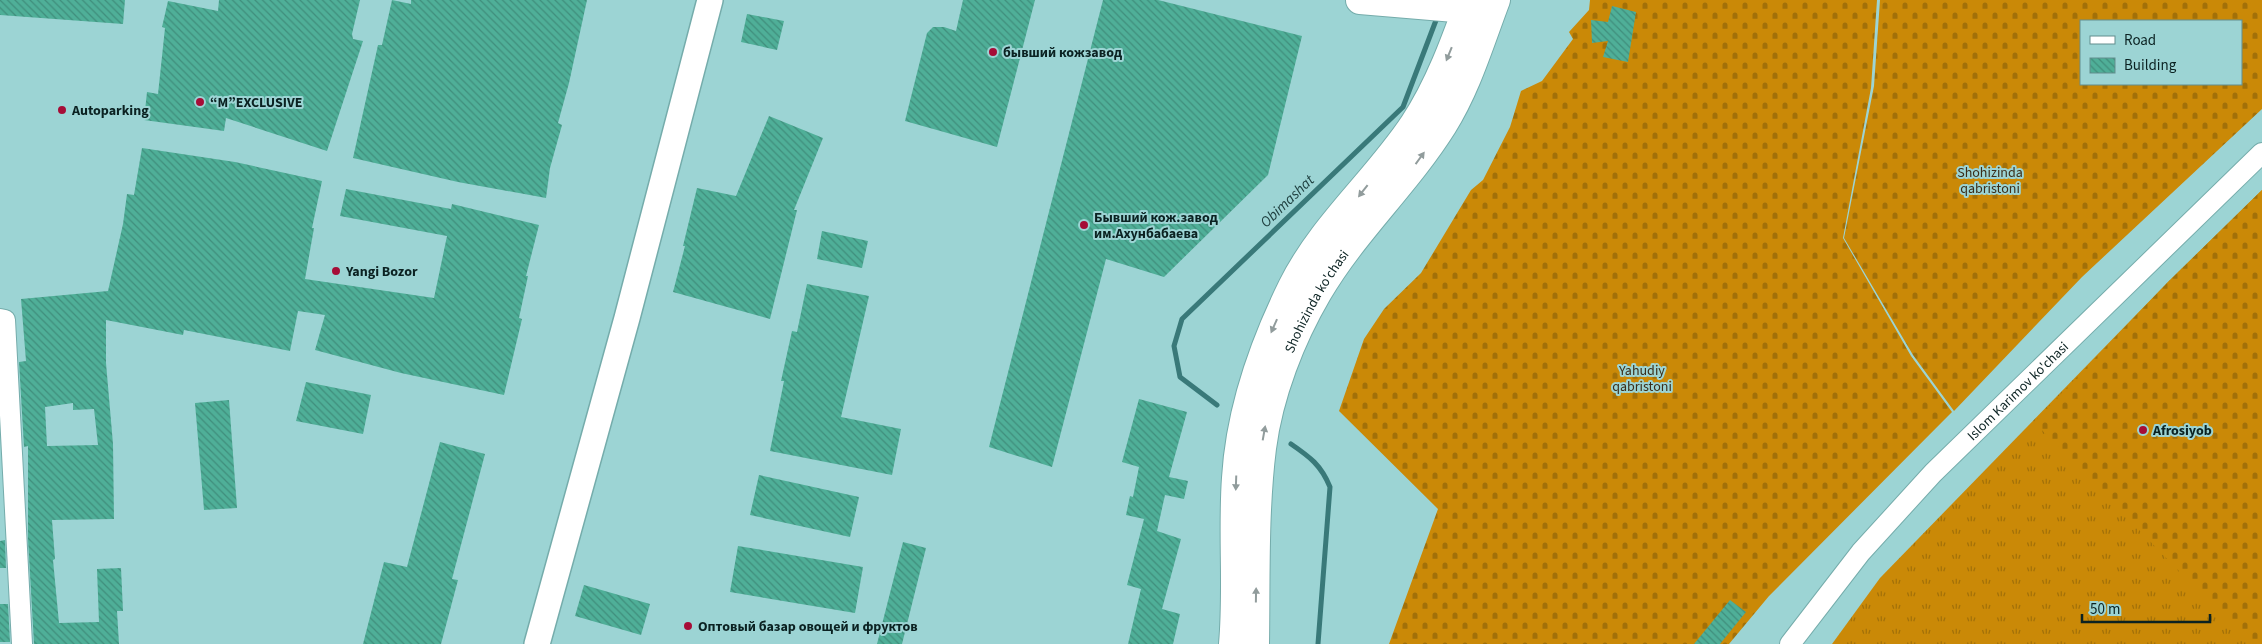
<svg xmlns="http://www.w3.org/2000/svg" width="2262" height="644" font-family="'Source Sans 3',sans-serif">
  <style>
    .grass { fill: url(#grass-tufts) }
    .cemetery { fill: url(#cemetery-stones); fill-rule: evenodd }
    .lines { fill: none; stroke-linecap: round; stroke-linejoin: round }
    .stream { stroke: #397979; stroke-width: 5 }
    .building { fill: url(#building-back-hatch); fill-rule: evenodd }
    .minor-casing { stroke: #75acab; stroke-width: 22 }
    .tertiary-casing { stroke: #75acab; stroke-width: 28 }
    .secondary-casing { stroke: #75acab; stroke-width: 30 }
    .primary-casing { stroke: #75acab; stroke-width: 30 }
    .minor { stroke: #fff; stroke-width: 20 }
    .tertiary { stroke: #fff; stroke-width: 25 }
    .secondary { stroke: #fff; stroke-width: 28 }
    .primary { stroke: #fff; stroke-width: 28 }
    .oneway { fill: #919c9c }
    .poi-dot { fill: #a60d37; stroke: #9cd4d4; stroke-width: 2 }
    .labels { text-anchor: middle; stroke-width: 4; stroke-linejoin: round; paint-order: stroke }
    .poi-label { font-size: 14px; font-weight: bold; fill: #0b2222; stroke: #9cd4d4; text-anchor: start }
    .park-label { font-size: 14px; fill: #3b2d19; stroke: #9cd4d4 }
    .street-label { font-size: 14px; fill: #0b2222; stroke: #9cd4d4 }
    .water-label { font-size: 15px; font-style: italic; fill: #204141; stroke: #9cd4d4 }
  </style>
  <defs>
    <pattern id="grass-tufts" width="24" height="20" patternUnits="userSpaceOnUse" patternTransform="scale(1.25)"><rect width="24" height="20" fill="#ca8907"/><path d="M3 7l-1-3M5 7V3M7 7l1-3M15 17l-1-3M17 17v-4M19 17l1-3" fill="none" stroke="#a27008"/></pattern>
    <pattern id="cemetery-stones" width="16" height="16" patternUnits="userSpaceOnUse" patternTransform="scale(1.25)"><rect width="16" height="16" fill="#ca8907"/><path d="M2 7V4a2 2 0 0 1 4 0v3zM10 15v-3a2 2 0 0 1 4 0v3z" fill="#a27008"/></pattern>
    <pattern id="building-back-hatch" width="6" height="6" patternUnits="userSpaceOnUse" patternTransform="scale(1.25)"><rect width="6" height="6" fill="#4faf98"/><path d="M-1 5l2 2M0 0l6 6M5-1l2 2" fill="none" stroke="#408e7c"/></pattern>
  </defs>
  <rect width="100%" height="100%" fill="#9cd4d4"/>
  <polygon class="grass" points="2262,190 2262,644 1832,644 1880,578 2168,282"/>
  <g class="cemetery">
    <polygon points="1590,0 1877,0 1871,88 1843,238 1911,356 1952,412 1769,596 1729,644 1389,644 1438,509 1339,411 1364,339 1384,309 1421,273 1471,190 1483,180 1510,127 1521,91 1542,81 1573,39 1569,32 1589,10"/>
    <path d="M1880,0H2262V109L2082,277L1954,411L1913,355L1844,238L1874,86ZM2241,21V84H2081V21Z"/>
    <polygon points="2262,190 2262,644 2250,644 2034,422 2168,282"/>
  </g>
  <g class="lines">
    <g class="stream">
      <polyline points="1217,405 1180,377 1174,346 1182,319 1403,107 1438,15"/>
      <path d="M1291,444C1310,457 1321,465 1330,487L1318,644"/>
    </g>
  </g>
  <g class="building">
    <polygon points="0,0 125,0 123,24 0,15"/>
    <polygon points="219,0 360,0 352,34 353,39 363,41 327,151 226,118 224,131 144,120 147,92 158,94 165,28 162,27 168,1 218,11"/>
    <polygon points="392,0 411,4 411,0 587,0 569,83 558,123 562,125 550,168 546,198 458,182 353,158 378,45 382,45"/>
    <polygon points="963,0 1035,0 997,147 905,121 927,33 933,27 944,27 956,31"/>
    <polygon points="1103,0 1158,0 1302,36 1268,175 1164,277 1106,259 1052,467 989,447"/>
    <polygon points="1612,6 1636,12 1628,62 1603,57 1608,41 1592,43 1591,20 1608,22"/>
    <polygon points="747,14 784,21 777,50 741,42"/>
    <polygon points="769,116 823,138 794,210 797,210 770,319 673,292 685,246 683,246 697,188 736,196"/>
    <path d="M142,148L235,162L322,181L312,228H314L305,279L434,298L447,236L340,216L346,189L451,209L452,204L539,225L526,276H528L519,318L522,319L504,395L401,373L315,350L325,315L298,311L290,351L184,330L183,335L106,320V363L113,444L114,519L52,520L55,559L53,560L59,623L99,622L97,569L121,568L123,611H117L119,644H34L28,539V446L24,447L19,362L26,361L21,299L108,291L123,224L127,194L134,195ZM73,403V410L94,409L98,445L47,446L45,407Z"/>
    <polygon points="822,231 868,241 862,268 817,259"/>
    <polygon points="807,284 869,296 841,417 901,429 892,475 770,451 784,381 781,381 792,331 797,332"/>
    <polygon points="306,382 371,395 363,434 296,421"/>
    <polygon points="1139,399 1187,412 1169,477 1188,481 1184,499 1165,495 1157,531 1181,539 1162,609 1180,614 1173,644 1128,644 1141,589 1127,585 1144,519 1126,515 1130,496 1133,497 1139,467 1122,462"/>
    <polygon points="229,400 237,508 204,510 195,403"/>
    <polygon points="440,442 485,454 452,579 458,580 441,644 363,644 384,562 407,567"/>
    <polygon points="759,475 859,497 850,537 750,515"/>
    <polygon points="5,540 6,568 0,568 0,541"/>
    <polygon points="903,542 926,548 902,644 877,644"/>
    <polygon points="738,546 863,567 855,613 730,592"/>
    <polygon points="584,585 650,604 641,635 575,616"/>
    <polygon points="1730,600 1746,612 1720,644 1694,644"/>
    <polygon points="0,604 8,604 10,642 0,642"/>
  </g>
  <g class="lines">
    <g class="minor-casing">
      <g id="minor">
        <polyline points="0,319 5,320 22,644"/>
        <path id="s1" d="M1790,644L1861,552L1933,473L2262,153"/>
      </g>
    </g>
    <g class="tertiary-casing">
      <polyline id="tertiary" points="537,644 627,318 710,0"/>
    </g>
    <g class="secondary-casing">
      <polyline id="secondary" points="1360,0 1467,9 1490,14"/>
    </g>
    <g class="primary-casing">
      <g id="primary">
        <path d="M1233,644C1238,589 1232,533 1236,478C1240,411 1263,346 1292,287C1322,226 1377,180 1414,124C1439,86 1455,42 1470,0"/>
        <path id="s2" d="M1255,644C1256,579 1254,512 1262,448C1269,394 1291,338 1318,292C1353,232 1406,184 1443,125C1467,87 1480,42 1496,0"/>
      </g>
    </g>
    <use href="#minor" class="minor"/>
    <use href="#tertiary" class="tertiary"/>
    <use href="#secondary" class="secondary"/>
    <use href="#primary" class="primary"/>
  </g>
  <defs><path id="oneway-solid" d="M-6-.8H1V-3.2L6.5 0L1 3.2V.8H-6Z" transform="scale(1.25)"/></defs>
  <g class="oneway">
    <use href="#oneway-solid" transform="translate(1449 54) rotate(112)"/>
    <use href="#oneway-solid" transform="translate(1420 158) rotate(-54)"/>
    <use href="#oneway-solid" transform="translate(1363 191) rotate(128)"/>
    <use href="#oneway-solid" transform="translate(1274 326) rotate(114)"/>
    <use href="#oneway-solid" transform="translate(1264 433) rotate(-80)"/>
    <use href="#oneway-solid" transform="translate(1236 483) rotate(92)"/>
    <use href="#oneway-solid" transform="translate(1256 595) rotate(-89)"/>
  </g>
  <g class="poi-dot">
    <circle cx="993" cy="52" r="5"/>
    <circle cx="200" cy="102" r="5"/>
    <circle cx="62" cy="110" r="5"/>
    <circle cx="1084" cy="225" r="5"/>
    <circle cx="336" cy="271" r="5"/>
    <circle cx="2143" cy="430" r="5"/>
    <circle cx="688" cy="626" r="5"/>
  </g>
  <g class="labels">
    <g class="poi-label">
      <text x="1003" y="57">бывший кожзавод</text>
      <text x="210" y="107">“M”EXCLUSIVE</text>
      <text x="72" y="115">Autoparking</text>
      <text x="1094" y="222">Бывший кож.завод<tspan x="1094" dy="16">им.Ахунбабаева</tspan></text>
      <text x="346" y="276">Yangi Bozor</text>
      <text x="2153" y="435">Afrosiyob</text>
      <text x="698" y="631">Оптовый базар овощей и фруктов</text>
    </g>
    <g class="park-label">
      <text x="1990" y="177">Shohizinda<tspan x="1990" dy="16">qabristoni</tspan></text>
      <text x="1642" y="375">Yahudiy<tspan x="1642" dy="16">qabristoni</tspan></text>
    </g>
    <g class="street-label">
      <text dy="5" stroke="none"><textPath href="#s2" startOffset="354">Shohizinda ko'chasi</textPath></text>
      <text dy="5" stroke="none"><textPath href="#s1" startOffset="341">Islom Karimov ko'chasi</textPath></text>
    </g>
    <g class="water-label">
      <text transform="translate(1287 201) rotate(-44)" y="5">Obimashat</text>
    </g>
  </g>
  <rect x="2080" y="20" width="162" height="65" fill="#9cd4d4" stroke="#628d8d"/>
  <rect x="2090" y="36" width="25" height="8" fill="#ffffff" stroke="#628d8d"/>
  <text x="2124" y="45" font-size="15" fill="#0b2222">Road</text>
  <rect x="2090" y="58" width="25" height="15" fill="url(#building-back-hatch)" stroke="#628d8d"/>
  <text x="2124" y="70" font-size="15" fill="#0b2222">Building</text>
  <path d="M2082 614v8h128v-8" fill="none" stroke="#0b2222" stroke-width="2.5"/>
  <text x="2090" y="614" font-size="15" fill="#0b2222" stroke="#9cd4d4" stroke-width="4" paint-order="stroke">50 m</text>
</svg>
